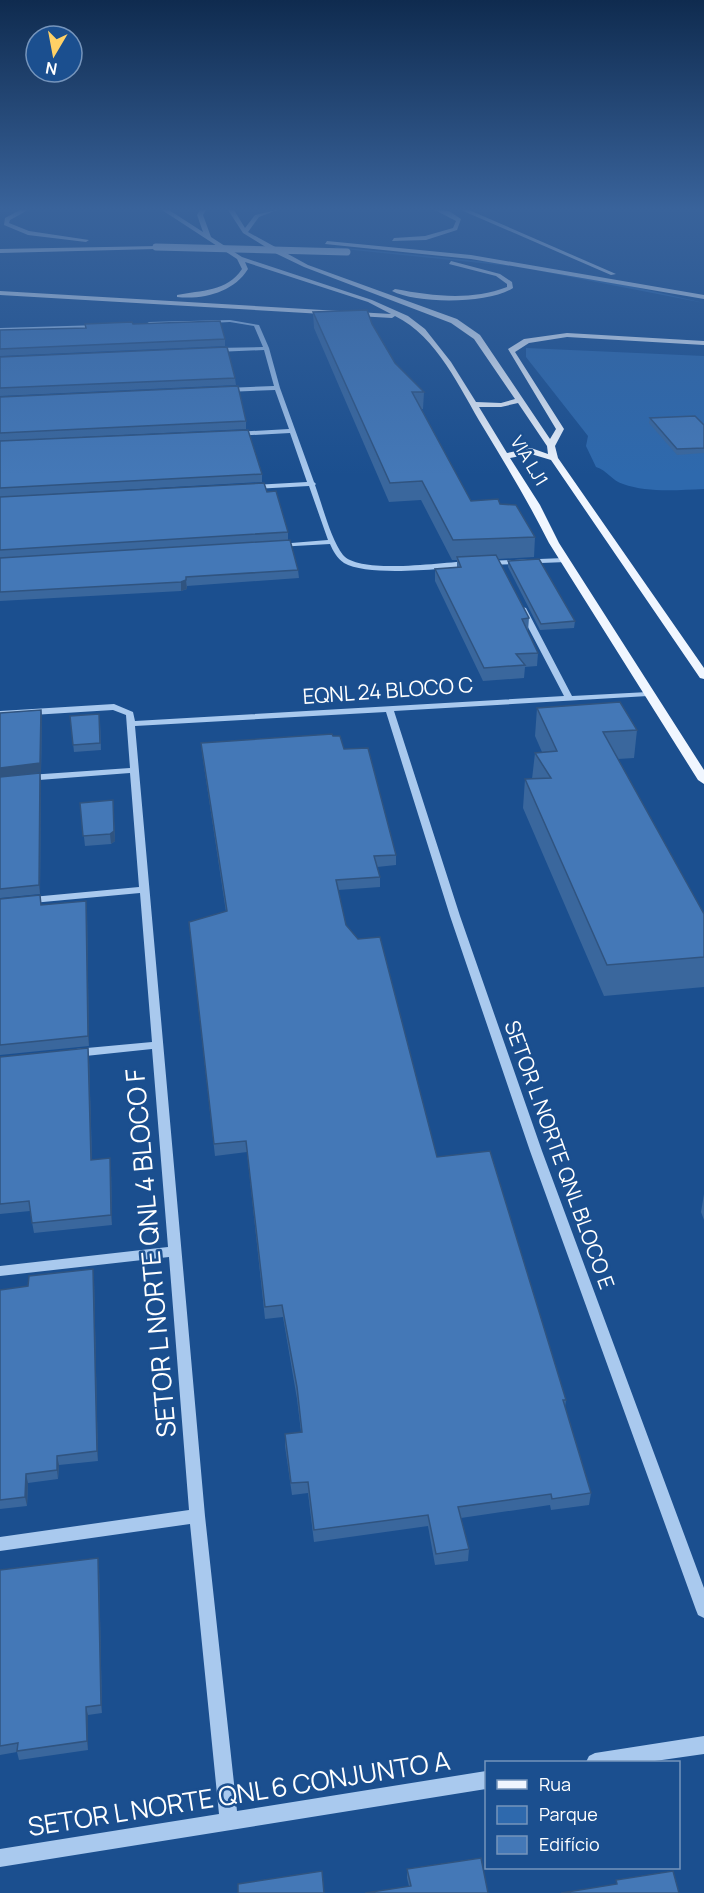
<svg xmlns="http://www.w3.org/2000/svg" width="704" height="1893" font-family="Manrope,sans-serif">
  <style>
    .green { fill: #2e69ad }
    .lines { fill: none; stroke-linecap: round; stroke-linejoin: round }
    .minor { fill: #a9c9ee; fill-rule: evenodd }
    .major { fill: #f0f6ff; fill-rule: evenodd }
    .major-bridge { stroke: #f0f6ff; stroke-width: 7 }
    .wall { fill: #3a679d }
    .shaded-wall { fill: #305480 }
    .building { fill: #4478b7; stroke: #305480; stroke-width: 1.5 }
    .labels { text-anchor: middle; stroke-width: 5; stroke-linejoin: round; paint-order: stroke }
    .far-street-label { font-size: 18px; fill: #fff; stroke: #1b4f8f }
    .street-label { font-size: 21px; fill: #fff; stroke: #1b4f8f }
    .near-street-label { font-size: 26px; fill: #fff; stroke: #1b4f8f }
  </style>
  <rect width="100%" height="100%" fill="#1b4f8f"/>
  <g class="green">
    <polygon points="336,247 488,262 630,286 704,303 519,267 334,248"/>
    <path d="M526,348L704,356V489C678,490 648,493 623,484C612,481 607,470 596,467L586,446L588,436L526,357Z"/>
  </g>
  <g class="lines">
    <g class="minor">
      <path d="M230,320L259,325L269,348L280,388L314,482L316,484L315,485C322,504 331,540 343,555C360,575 444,562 471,561L475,563L474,565C446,569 367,577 344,563C337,558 333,551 330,544L277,547L276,546L279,544L328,540L309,486L253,489L250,487L253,485L307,482L290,433L235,436L232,434L235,432L289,429L275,390L226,392L223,390L226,388L274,386L264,350L216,352L213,350L216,348L263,347L254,326L230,322L149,326L146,324L149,322Z"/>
      <polygon points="100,325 98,328 0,332 0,328"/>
      <polygon points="564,558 567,558 567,562 487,565 483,563 487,561"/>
      <polygon points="519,606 526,608 572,696 648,692 652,694 648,696 394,711 460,916 542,1151 704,1588 704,1618 698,1615 696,1610 530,1151 450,916 386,712 135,726 205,1516 237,1811 486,1771 486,1789 0,1867 0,1849 219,1814 190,1524 0,1551 0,1537 189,1510 169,1257 0,1276 0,1266 168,1247 152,1049 76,1057 70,1053 76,1049 152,1042 140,893 0,906 0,900 139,887 130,773 0,783 0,777 130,768 126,715 113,710 0,717 0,711 114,704 133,712 135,721 564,696 518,608"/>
      <polygon points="704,1736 704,1754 648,1762 586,1762 589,1756 595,1753"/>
    </g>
    <g class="major">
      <polygon points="20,210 28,210 10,220 9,223 29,231 89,240 86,242 28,235 4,225 5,218"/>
      <path d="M162,210H169L203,232L197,215L200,210H206L203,215L211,237L242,257L372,300L408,316L425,329L451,362L476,402L501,403L515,399L474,339L451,323L304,267L277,254L243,233L228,210H234L245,228L255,215L277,210L259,217L248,232L308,265L457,319L480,335L550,439L556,429L508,349L524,339L567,333L704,341V345L567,337L529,343L515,352L564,429L555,446L558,458L704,668V679L700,678L551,460L531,454L510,458L540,505L559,543L704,770V784L698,780L549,543C529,503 506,465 483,427C460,389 437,336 395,316L392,318L0,295V291L391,314L368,302L245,262L248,269C234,292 203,300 177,297V295C201,290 227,292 242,269L237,259ZM518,403L547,446L548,454L531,448L507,453L479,407H501Z"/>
      <polygon points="435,210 449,211 461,219 457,230 426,240 392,241 394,238 425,236 453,228 456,221"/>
      <polygon points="461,210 469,210 616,274 611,275"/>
      <polygon points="327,241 471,255 704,295 704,299 471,259 325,244"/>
      <polygon points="158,246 156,249 0,253 0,249"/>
      <path d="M451,261L500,274L512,282L513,288C489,304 417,304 392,291L395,289C433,296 470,301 507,287V284L496,276L449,264Z"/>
    </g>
    <polyline class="major-bridge" points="156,247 347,252"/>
  </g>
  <g class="wall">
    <polygon points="313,312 372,324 395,363 424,392 423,409 421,409 471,501 500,504 535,537 534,557 498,559 529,618 528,631 538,653 537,666 525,667 524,678 483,681 435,581 435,569 457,568 457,560 452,560 421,500 389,502 314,328"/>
    <polygon points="133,324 225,339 225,346 0,356 0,330 86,328"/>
    <polygon points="0,357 235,378 236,385 0,396"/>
    <polygon points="0,397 246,421 246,429 0,441"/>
    <polygon points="650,418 704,425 704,453 677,455 649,423"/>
    <polygon points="0,441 262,474 262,482 0,497"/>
    <polygon points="267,492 288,532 288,540 298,570 299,578 187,586 187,589 181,591 0,601 0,497"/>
    <polygon points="508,561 575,621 574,628 540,630 508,567"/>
    <polygon points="537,708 637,730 634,758 618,759 704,914 704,987 604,996 523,808 525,779 532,779 535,753 542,752 535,736"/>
    <polygon points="41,710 42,718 41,772 5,776 40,773 41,782 40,894 0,898 0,713"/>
    <polygon points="70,716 100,721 101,750 74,752"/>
    <polygon points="333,736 344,749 396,855 396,865 377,867 380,877 380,887 338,890 346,925 437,1157 566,1400 565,1407 591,1493 589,1505 551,1510 550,1505 461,1518 469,1549 468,1561 435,1565 428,1526 314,1542 308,1493 292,1495 285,1446 285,1434 301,1432 297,1399 283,1317 265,1319 247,1152 215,1156 190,933 226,912 202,753 201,743"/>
    <polygon points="113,800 115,841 111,844 85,846 80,803"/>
    <polygon points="0,899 41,905 86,901 87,910 89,1046 0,1055"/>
    <polygon points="88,1048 89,1058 92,1159 111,1168 112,1225 34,1233 30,1211 0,1214 0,1057"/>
    <polygon points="704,1194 704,1220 701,1212"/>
    <polygon points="94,1279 98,1461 59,1465 58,1479 28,1483 27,1506 0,1509 0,1290"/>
    <polygon points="99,1567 102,1713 88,1715 88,1750 19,1760 17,1752 0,1755 0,1570"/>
    <polygon points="407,1869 488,1893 409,1886 407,1878"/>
  </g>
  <g class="shaded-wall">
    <polygon points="186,580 187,589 181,591 181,582"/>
    <polygon points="41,710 42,718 41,772 0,777 0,768"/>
    <polygon points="40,773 41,782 40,894 39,885"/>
    <polygon points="113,800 115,841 111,844 110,834"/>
    <polygon points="86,901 87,910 89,1046 88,1036"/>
    <polygon points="88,1048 89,1058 92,1169 91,1160"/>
    <polygon points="110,1158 111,1168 112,1225 111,1215"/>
    <polygon points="93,1269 94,1279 98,1461 97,1451"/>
    <polygon points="57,1456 59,1465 58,1479 57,1470"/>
    <polygon points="26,1474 28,1483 27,1506 25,1497"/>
    <polygon points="98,1558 99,1567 102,1713 101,1705"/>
    <polygon points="86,1707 88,1715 88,1750 87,1741"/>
  </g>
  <g class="building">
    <polygon points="367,310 372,324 395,363 424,392 412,392 471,501 498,499 500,504 516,505 535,537 453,540 422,481 390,483 313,312"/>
    <polygon points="220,321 225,339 0,349 0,330 86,328 85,324 132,322 133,324"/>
    <polygon points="227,347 235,378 0,388 0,357"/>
    <polygon points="238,386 246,421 0,433 0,397"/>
    <polygon points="695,416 704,425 704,448 677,449 650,418"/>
    <polygon points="248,430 262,474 0,488 0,441"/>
    <polygon points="264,483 267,492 276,491 288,532 0,550 0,497"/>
    <polygon points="290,540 298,570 186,577 186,580 181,582 0,592 0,558"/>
    <polygon points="496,555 529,618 522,619 538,653 516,654 525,665 484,668 435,569 461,567 457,557"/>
    <polygon points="539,559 575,621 541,624 508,561"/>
    <polygon points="620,702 637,730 603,732 704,914 704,957 607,965 525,779 551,778 535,753 557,751 537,708"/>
    <polygon points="41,710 40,763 0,768 0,713"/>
    <polygon points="99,714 100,743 73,745 70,716"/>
    <polygon points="332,734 333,736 340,736 344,749 368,748 396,855 374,856 380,877 336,880 346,925 358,939 380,937 437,1157 490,1151 566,1400 563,1400 591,1493 552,1499 551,1494 458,1507 469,1549 436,1554 428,1515 314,1530 308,1482 291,1483 285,1434 302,1432 297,1387 282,1305 265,1307 246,1141 214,1144 189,922 227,911 201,743"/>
    <polygon points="40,773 39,885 0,889 0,777"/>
    <polygon points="113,800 114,831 110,834 83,836 80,803"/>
    <polygon points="40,895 41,905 86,901 88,1036 0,1045 0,899"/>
    <polygon points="88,1048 91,1160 110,1158 111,1215 32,1223 29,1201 0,1204 0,1057"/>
    <polygon points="93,1269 97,1451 57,1456 57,1470 26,1474 25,1497 0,1500 0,1290 28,1286 29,1276"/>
    <polygon points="98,1558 101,1705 86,1707 87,1741 17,1751 18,1743 0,1746 0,1570"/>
    <polygon points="481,1858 488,1893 365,1893 411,1886 407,1869"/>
    <polygon points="322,1871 324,1893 238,1893 238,1884"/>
    <polygon points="673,1871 679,1893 561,1893 617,1884 616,1880"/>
  </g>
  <linearGradient id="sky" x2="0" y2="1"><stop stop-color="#0f2b4f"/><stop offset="0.44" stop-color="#39639b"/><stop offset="1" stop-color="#39639b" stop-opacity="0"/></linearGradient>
  <rect width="704" height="475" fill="url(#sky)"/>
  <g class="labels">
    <g class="far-street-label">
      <text transform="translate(529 461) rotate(59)" y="6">VIA LJ1</text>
    </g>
    <g class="street-label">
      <text transform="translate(388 691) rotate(-4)" y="7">EQNL 24 BLOCO C</text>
      <text transform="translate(559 1155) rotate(70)" y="7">SETOR L NORTE QNL BLOCO E</text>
    </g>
    <g class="near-street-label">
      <text transform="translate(151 1253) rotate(-95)" y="9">SETOR L NORTE QNL 4 BLOCO F</text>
      <text transform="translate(239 1794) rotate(-9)" y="9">SETOR L NORTE QNL 6 CONJUNTO A</text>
    </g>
  </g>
  <rect x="485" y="1761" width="195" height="108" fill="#1b4f8f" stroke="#7695bc" stroke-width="1.5"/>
  <rect x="497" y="1780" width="30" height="9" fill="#f0f6ff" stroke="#7695bc" stroke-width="1.5"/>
  <text x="539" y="1791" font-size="18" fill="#ffffff">Rua</text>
  <rect x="497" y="1806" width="30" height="18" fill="#2e69ad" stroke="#7695bc" stroke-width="1.5"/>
  <text x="539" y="1821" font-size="18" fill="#ffffff">Parque</text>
  <rect x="497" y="1836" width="30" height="18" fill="#4478b7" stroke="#7695bc" stroke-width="1.5"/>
  <text x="539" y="1851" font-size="18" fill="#ffffff">Edifício</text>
  <g transform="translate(54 54) rotate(190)"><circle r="28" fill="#1b4f8f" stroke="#7695bc" stroke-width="1.5"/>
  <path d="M0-4.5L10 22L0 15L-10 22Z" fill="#ffd166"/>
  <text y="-9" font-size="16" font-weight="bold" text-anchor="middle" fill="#ffffff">N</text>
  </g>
</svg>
